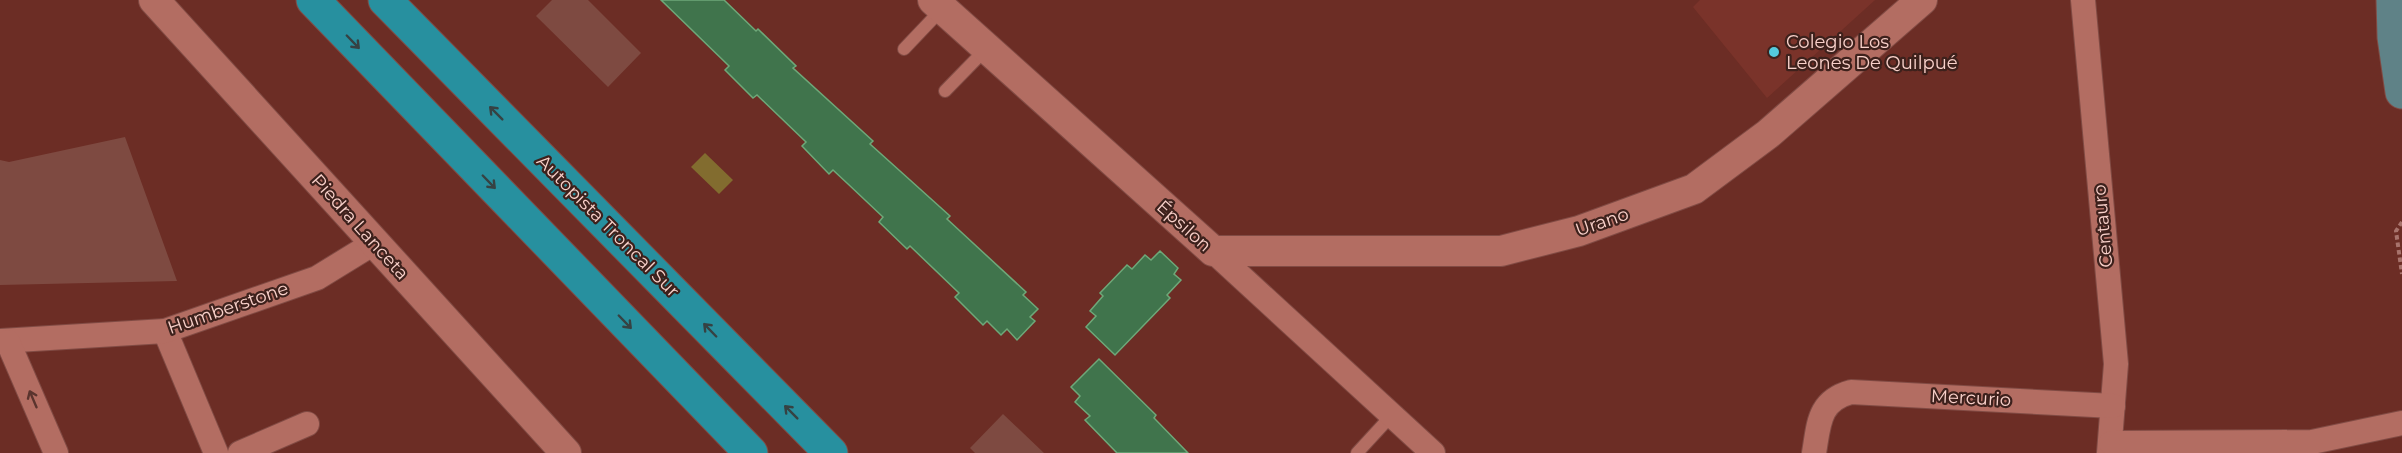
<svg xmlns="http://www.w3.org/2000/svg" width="2402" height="453" font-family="Montserrat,sans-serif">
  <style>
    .built { fill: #7a332a }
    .green { fill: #7e4a41 }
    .water { fill: #826c2f }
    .building { fill: #40744c; stroke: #6ea879; stroke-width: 1.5 }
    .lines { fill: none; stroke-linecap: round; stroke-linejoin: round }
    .service-casing { stroke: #814b44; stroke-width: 14 }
    .minor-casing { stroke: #814b44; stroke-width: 26 }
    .tertiary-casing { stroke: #814b44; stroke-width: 32 }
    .primary-casing { stroke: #814b44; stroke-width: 35 }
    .motorway-casing { stroke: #814b44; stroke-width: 35 }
    .path { stroke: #a8736c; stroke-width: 4; stroke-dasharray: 4.5 3; stroke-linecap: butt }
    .service { stroke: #b36d62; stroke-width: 12 }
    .minor { stroke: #b36d62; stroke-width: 24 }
    .tertiary { stroke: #b36d62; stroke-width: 30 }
    .primary { stroke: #5f8287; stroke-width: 33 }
    .motorway { stroke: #27909f; stroke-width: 33 }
    .oneway { stroke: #364243 }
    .oneway2 { stroke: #5a342e }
    .poi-dot { fill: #54cadd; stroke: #3d211c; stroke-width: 2 }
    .labels { text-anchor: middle; stroke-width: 4.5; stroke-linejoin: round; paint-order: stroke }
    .poi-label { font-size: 18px; fill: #f9d1ca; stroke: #3d211c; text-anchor: start }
    .street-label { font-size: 18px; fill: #f9d1ca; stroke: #3d211c }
  </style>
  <rect width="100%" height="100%" fill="#6c2d25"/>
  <polygon class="built" points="1700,0 1875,0 1767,98 1693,7"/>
  <g class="green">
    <polygon points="552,0 588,0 641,53 608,87 536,16"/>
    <polygon points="125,137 177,281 0,285 0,160 9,162"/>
    <polygon points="1003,414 1044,453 975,453 970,448"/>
  </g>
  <polygon class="water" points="705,153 733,180 719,194 691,167"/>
  <g class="building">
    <polygon points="661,0 724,0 756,31 758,29 796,66 793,68 873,141 870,144 950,216 947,219 1026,292 1023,295 1038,309 1030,317 1035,321 1017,340 1007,329 1001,335 987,321 983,325 955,297 959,293 910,246 907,249 879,222 883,217 848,184 833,170 829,174 802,146 806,142 757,95 753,98 725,70 729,66"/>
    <polygon points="1160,251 1178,268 1174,274 1181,280 1167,295 1170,298 1115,355 1086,327 1096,316 1090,311 1103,296 1100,293 1127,265 1132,269 1145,255 1151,260"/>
    <polygon points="1099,359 1156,415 1154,418 1188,453 1117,453 1085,420 1090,416 1075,402 1080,396 1071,387"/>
  </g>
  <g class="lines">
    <g class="service-casing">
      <g id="service">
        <polyline points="904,49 942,9"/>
        <polyline points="945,91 986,49"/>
        <polyline points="1357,453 1391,416"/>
      </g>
    </g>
    <g class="minor-casing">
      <g id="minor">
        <polyline points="2083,0 2116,364 2109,453"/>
        <polyline points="1213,251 1433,453"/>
        <polyline points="165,331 216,453"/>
        <polyline points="0,341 165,331 317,278 374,243"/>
        <polyline points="8,342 56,453"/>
        <polyline points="2111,443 2312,442 2402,423"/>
        <polyline points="240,453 307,424"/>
        <path d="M1814,453C1819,424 1818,401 1851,392L2113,406"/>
      </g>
    </g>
    <g class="tertiary-casing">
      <g id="tertiary">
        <polyline points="154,0 566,453"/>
        <polyline points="933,0 1213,251 1501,251 1579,231 1694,189 1768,134 1922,0"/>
      </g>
    </g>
    <g class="primary-casing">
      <polyline id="primary" points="2393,0 2394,37 2402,92"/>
    </g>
    <g class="motorway-casing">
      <g id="motorway">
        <polyline points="313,0 751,453"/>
        <polyline points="385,0 831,453"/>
      </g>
    </g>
    <polyline class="path" points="2402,222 2396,231 2402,274"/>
    <use href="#service" class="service"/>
    <use href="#minor" class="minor"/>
    <use href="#tertiary" class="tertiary"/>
    <use href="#primary" class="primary"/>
    <use href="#motorway" class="motorway"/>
  </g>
  <defs><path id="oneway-shaft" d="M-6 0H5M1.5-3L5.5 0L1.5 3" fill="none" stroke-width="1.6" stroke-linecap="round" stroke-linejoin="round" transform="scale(1.5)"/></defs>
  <g class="oneway">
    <use href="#oneway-shaft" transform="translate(353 42) rotate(46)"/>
    <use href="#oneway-shaft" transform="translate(496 113) rotate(-135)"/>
    <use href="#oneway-shaft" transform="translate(489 182) rotate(46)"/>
    <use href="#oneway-shaft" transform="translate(625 322) rotate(46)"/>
    <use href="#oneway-shaft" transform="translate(710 330) rotate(-134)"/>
    <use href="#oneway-shaft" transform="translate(791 412) rotate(-135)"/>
  </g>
  <use class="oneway2" href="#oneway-shaft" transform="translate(33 399) rotate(-113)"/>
  <circle class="poi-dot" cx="1774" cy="52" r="6"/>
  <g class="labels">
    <g class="poi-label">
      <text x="1786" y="48">Colegio Los<tspan x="1786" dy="21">Leones De Quilpué</tspan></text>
    </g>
    <g class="street-label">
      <text transform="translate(1602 222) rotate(-19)" y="6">Urano</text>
      <text transform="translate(608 226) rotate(45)" y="6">Autopista Troncal Sur</text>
      <text transform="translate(1184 226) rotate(42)" y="6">Épsilon</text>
      <text transform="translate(2103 226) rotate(-95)" y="6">Centauro</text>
      <text transform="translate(360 227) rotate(48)" y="6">Piedra Lanceta</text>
      <text transform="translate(228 308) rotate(-19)" y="6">Humberstone</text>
      <text transform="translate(1971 398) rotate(3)" y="6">Mercurio</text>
    </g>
  </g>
</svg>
